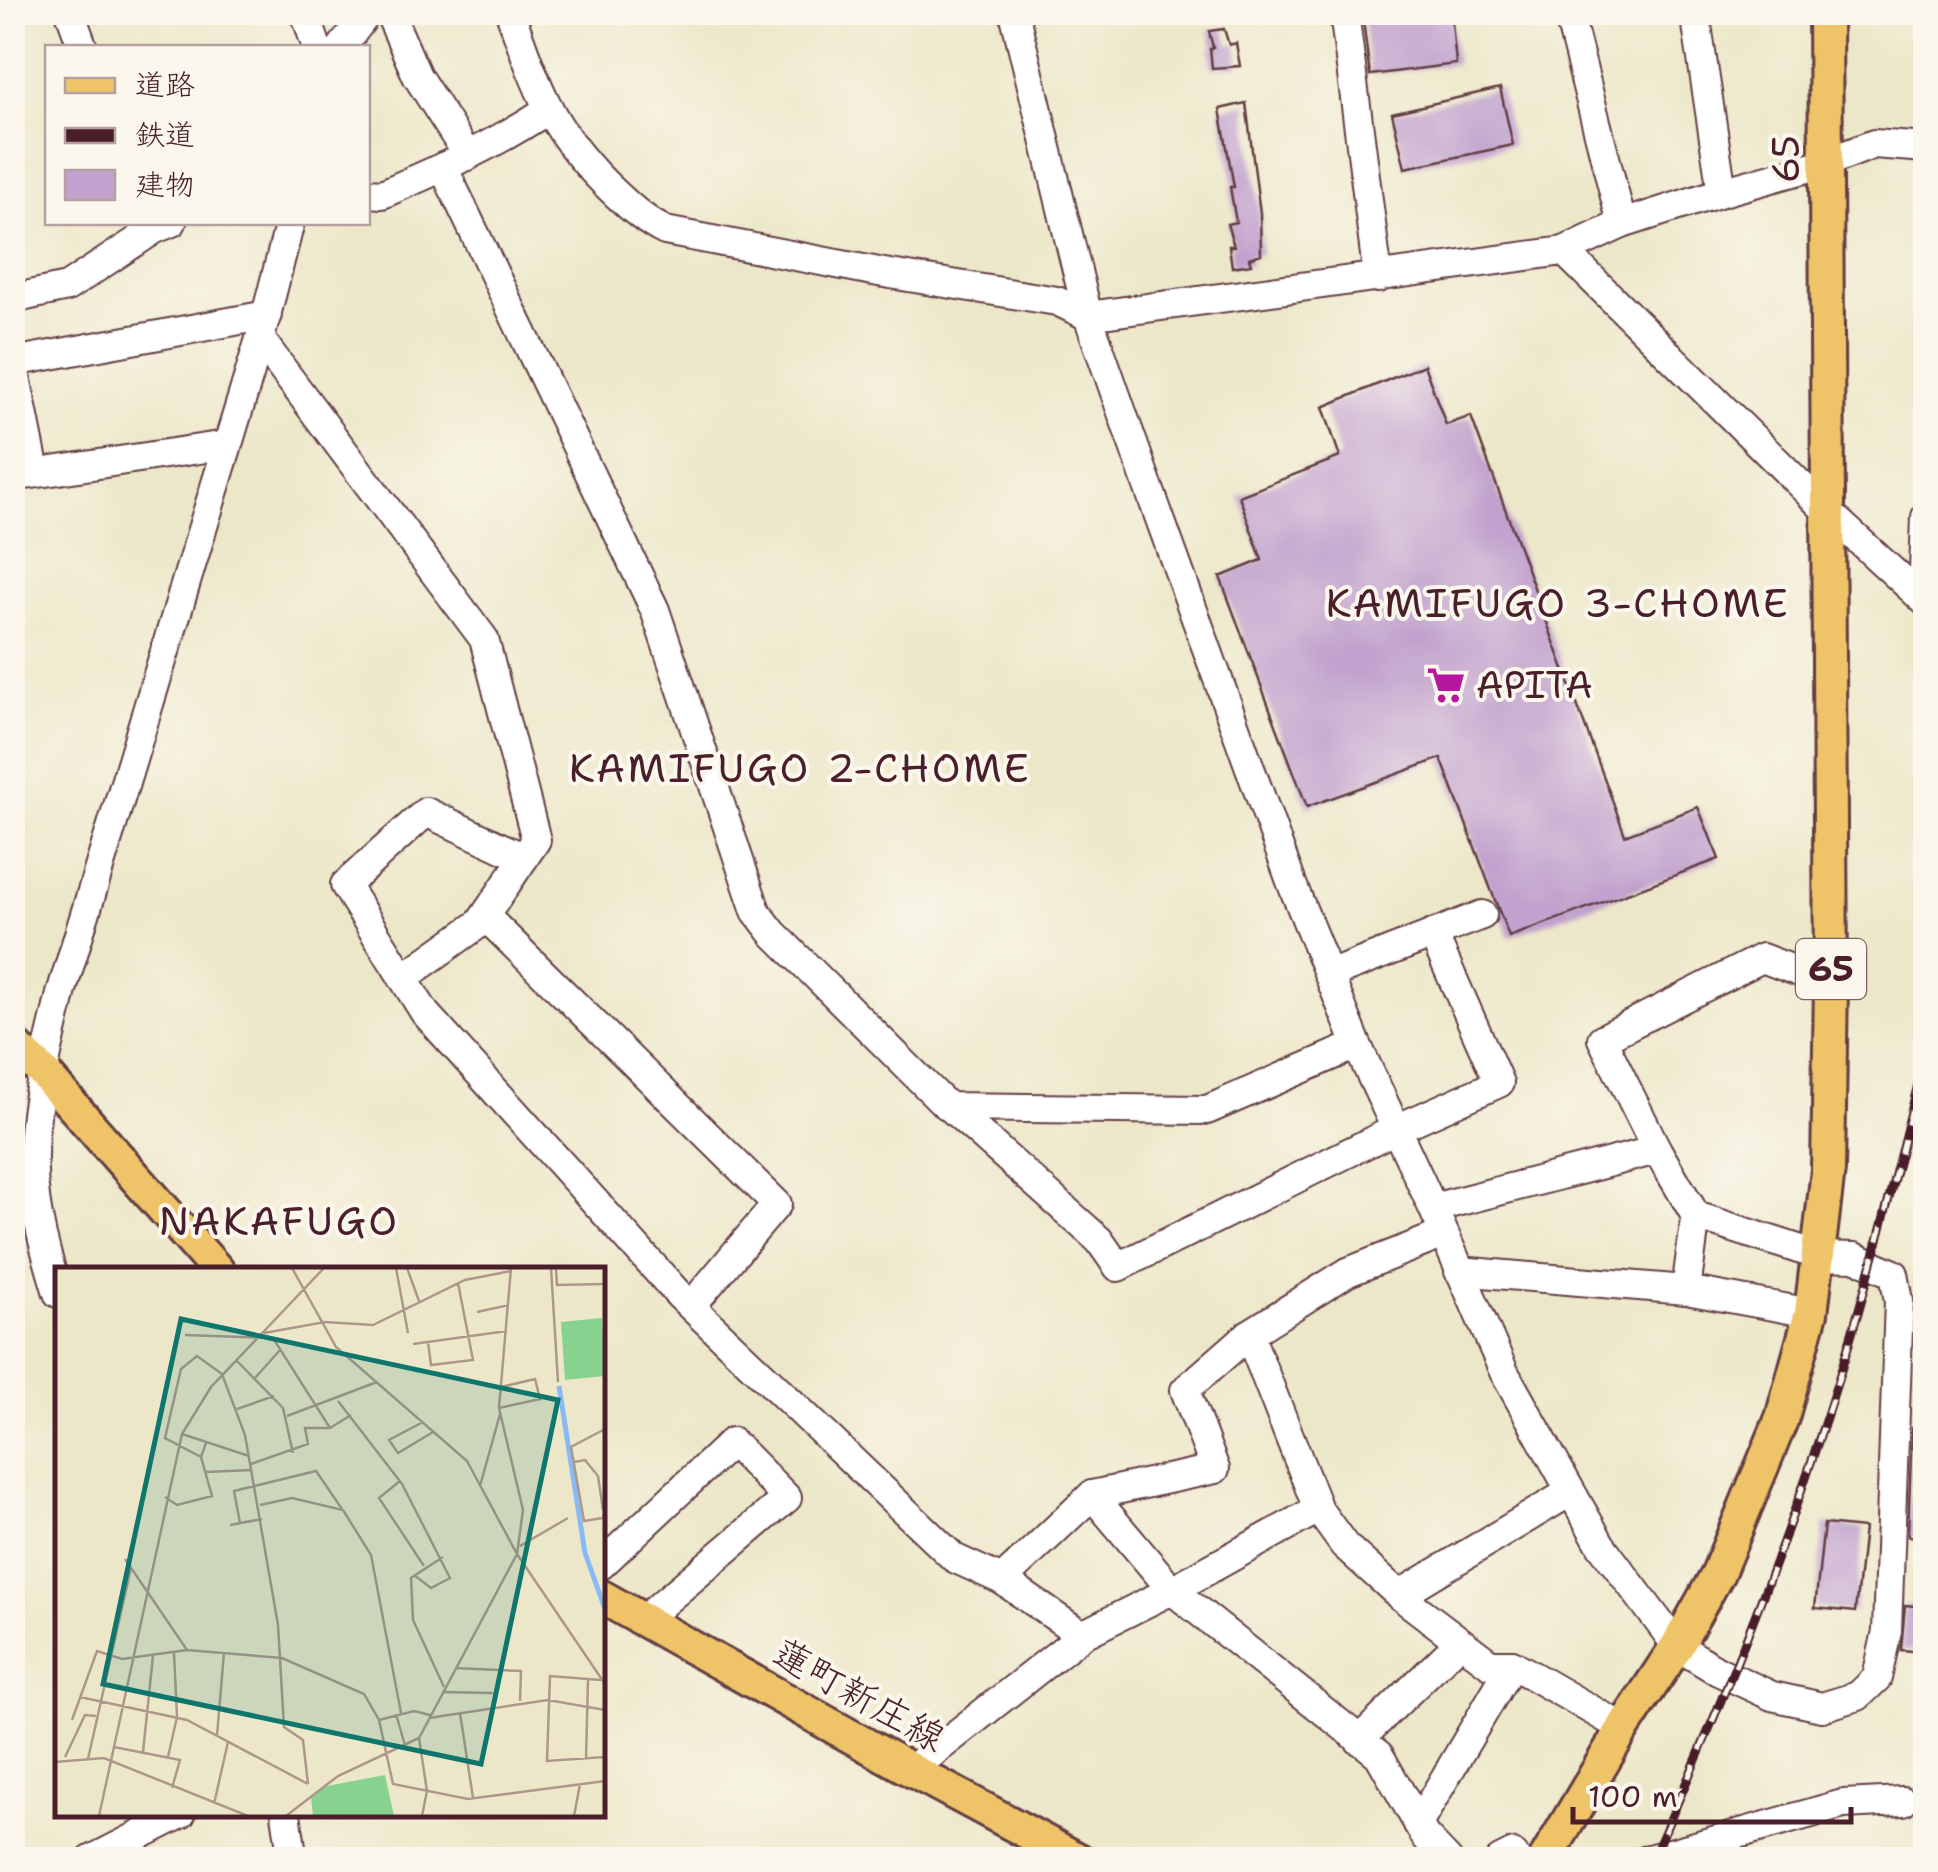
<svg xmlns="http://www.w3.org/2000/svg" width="1938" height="1872" font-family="'Shantell Sans','Klee One',sans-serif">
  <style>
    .building { fill: #c1a1cd }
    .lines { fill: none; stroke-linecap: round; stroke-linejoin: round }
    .minor-casing { stroke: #623d43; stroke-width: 32 }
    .major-casing { stroke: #623d43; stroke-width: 38 }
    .minor { stroke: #fff; stroke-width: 28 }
    .major { stroke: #efc469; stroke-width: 32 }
    .rail-casing { stroke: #4a1f2b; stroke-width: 9 }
    .rail { stroke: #fbf7ec; stroke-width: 5; stroke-dasharray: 15; stroke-linecap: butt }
    .labels { text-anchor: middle; stroke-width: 8; stroke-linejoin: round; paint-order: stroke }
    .shield { fill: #fbf7ec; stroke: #7f6065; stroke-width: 2.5 }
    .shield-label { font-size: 35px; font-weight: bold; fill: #4a1f2b }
    .street-label { font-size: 38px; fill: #4a1f2b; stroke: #fbf7ec }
    .poi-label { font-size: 38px; fill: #4a1f2b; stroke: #fbf7ec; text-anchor: start }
    .neighbourhood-label { font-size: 40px; letter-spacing: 2.5px; fill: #4a1f2b; stroke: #fbf7ec }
    .inset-river { fill: none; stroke: #8abaf5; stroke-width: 5 }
    .inset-road { fill: none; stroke: #ac978a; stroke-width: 2.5 }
    .view { fill: #0f766e; fill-opacity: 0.15; stroke: #0f766e; stroke-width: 5 }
    .inset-edge { fill: none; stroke: #4a1f2b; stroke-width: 5 }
  </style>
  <rect width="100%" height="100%" fill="#fbf7ec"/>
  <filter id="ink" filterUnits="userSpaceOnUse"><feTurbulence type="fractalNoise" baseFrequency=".01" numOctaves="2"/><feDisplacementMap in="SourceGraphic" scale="20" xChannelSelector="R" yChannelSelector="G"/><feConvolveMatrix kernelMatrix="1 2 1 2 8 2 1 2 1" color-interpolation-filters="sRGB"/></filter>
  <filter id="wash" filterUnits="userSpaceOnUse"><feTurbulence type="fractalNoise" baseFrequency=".0048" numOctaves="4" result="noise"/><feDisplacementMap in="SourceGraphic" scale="40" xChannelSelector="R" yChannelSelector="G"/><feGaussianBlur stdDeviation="2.25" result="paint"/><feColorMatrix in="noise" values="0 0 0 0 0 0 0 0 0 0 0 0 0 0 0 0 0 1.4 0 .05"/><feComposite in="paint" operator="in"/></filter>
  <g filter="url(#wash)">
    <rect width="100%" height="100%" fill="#ede7c9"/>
    <g id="blocks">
      <g class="building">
        <polygon points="1362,12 1451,12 1456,64 1370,75"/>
        <polygon points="1224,29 1229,45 1236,43 1240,66 1212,68 1210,49 1213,48 1209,31"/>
        <polygon points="1500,88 1513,145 1405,168 1392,113"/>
        <polygon points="1246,103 1260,213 1261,254 1249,258 1251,264 1232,267 1229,246 1234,246 1227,224 1236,222 1230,187 1234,187 1220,109"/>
        <polygon points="1424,365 1446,425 1471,416 1625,835 1698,807 1719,859 1509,937 1441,758 1307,807 1220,577 1262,560 1239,496 1340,457 1323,407"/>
        <polygon points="1912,1428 1926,1429 1926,1538 1908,1536"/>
        <polygon points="1824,1524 1864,1528 1855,1612 1815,1608"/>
        <polygon points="1905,1605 1926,1607 1926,1652 1901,1650"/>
      </g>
    </g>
  </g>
  <g filter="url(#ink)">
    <use href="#blocks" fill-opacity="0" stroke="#623d43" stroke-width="2.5"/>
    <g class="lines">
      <g class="minor-casing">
        <g id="minor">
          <polyline points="70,12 83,48"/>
          <polyline points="305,12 317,48"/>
          <polyline points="389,12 417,76 468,156"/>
          <path d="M510,12C538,91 553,135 615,193C631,208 645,221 665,231L884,273L1057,301L1088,316L1564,251L1622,224L1722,192L1825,163L1874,144L1926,148"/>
          <polyline points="1014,12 1088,316 1143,472 1292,884 1329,975 1357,1045 1433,1208 1504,1372 1601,1545 1677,1646 1718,1671 1772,1696 1822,1707 1858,1696 1877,1678 1887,1631 1899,1301 1894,1274 1855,1257 1820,1256 1696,1216"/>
          <polyline points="1344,12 1378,278"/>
          <polyline points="1568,12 1622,224"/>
          <polyline points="1695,12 1722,192"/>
          <polyline points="341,48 368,12"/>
          <polyline points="443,167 655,610 756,911 773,933 944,1103 950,1107 1207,1110 1357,1045"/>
          <path d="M368,193L382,194C440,169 495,145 547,110"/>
          <polyline points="1564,251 1829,513 1926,602"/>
          <polyline points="12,299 67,287 155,229 172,222"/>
          <polyline points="260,339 484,639 536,840 480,923 403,978"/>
          <polyline points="12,357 35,472"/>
          <polyline points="13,362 267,315"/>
          <polyline points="12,477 226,445"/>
          <polyline points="1923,599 1926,517"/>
          <polyline points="524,858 426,812 345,885 425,1013 680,1296 954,1558 1002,1580 1082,1635"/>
          <polyline points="485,916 777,1204 691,1306"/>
          <polyline points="1329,975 1482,915"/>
          <polyline points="950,1107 1099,1240 1118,1267 1396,1129 1499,1083 1433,934"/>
          <polyline points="1433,1208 1657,1150"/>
          <polyline points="1459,1271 1686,1290 1811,1313"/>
          <polyline points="1686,1290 1696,1216 1657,1150 1602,1039 1762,958 1831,984"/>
          <path d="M58,1293C46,1254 34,1213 33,1172C31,1110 48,1050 62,990L260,339L290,222"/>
          <polyline points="1249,1334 1318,1509 1344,1545 1399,1595 1490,1664 1512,1664 1623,1728"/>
          <polyline points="1092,1495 1172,1590 1379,1755 1425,1836 1448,1860"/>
          <polyline points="602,1564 732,1442 787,1498 643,1620"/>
          <polyline points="1002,1580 1092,1495 1215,1469 1185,1390 1249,1334 1348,1272 1444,1234"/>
          <polyline points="1399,1595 1570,1492"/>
          <polyline points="1359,1740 1460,1642"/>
          <polyline points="911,1770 1082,1635 1172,1590 1318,1509"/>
          <polyline points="286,1814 293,1860"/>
          <polyline points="1418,1824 1512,1664"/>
          <polyline points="91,1860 181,1814"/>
          <polyline points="1500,1860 1512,1854 1517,1860"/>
          <polyline points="1646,1860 1843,1804 1903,1801"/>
        </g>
      </g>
      <g class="major-casing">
        <g id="major">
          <polyline points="12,1043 43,1072 217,1270"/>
          <polyline points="602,1597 911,1770 1079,1860"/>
          <polyline points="1545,1860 1623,1728 1677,1646 1718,1573 1782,1418 1811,1313 1828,1170 1831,984 1825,12"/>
        </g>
      </g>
      <use href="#minor" class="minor"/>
      <use href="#major" class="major"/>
      <g class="rail-casing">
        <path id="rail" d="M1652,1860C1723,1703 1788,1541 1839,1377C1872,1270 1898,1162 1926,1053"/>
      </g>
      <use href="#rail" class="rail"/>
    </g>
  </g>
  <defs>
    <g id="supermarket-bare" transform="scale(3)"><path d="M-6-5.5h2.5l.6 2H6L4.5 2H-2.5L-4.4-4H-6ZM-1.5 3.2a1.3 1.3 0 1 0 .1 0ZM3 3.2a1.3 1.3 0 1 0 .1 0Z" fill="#b5179e" stroke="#fbf7ec" stroke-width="2.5" paint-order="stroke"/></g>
  </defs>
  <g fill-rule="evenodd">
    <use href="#supermarket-bare" x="1446" y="685"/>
  </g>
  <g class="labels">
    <rect class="shield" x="1796" y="939" width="70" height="60" rx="8"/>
    <g class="shield-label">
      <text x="1831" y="981">65</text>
    </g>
    <g class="street-label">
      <text transform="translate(1786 159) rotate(-90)" y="13">65</text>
      <text transform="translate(859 1695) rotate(29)" y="13">蓮町新庄線</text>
    </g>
    <g class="poi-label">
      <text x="1476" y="698">APITA</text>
    </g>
    <g class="neighbourhood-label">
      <text x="1558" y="617">KAMIFUGO 3-CHOME</text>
      <text x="800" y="782">KAMIFUGO 2-CHOME</text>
      <text x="279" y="1235">NAKAFUGO</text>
    </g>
  </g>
  <g transform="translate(55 1267)">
    <rect width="550" height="550" fill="#ede7c9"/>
    <path d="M547,51L550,109L510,113L506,55ZM330,508L339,549H258L256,530L272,519Z" fill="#88d28f"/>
    <path class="inset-river" d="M504,119L530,286L550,342"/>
    <path class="inset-road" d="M237,1L281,80L412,194L462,287L550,417M341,1L353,66M352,1L364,34M496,1L503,115M501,1L502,18L550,17M422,45L454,38M209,66L270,55L318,58L410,13L456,4M130,68L218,71L275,161M373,75L376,98L418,93L403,16M358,77L452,64M181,93L228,141L238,186M200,111L225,83M283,134L347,217L395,311L376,321L359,308M444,141L485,132L480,112L446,120M182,142L219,129M232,149L322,115M368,155L334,173L343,186L378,165M550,162L516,180L529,254L548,251L550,243M127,167L194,189M146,190L110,171L126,102L142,89L167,107L190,168L223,358L229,460L248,473L253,517M519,195L530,193L543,209L548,243M196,197L253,177L250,161H275L296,148M151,205L197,203M345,214L324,231L369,299M425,219L445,147M110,230L122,238L157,229L146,190L151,176M205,238L237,231L288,243L316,288L346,446M185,256L179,224L261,204L287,242M175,258L207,252M465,279L513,251M388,290L356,311L358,353L389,420M70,292L132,383M400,401L466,404L465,434M546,413L495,409L492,494L550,490M387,425L438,426M25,430L132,453L253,517M405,446L418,531M341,447L351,482M374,451L493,433L550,443M17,453L42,384L67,392L132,383L227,391L309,427L324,453L338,517L413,532L550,514M324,453L359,444L375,448M162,468L169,386M364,471L372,524L367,549M59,480L125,493L117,521M88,485L98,389M10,490L30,448L41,449M113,490L122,450L119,386M33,492L76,301M531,492L533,413M0,495L49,491L193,549M159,537L173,475M44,549L127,167L156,120L269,1M231,549L283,509L364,471L462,287L468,243L444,141L456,1M519,549L525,517"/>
    <path class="view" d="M126,52L503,133L426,497L48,417Z"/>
    <rect width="550" height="550" class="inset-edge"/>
  </g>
  <rect width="1938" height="1872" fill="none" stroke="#fbf7ec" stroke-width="50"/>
  <rect x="45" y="45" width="325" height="180" fill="#fbf7ec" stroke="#b4a19f" stroke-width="2.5"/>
  <rect x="65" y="78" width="50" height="15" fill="#efc469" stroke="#b4a19f" stroke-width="2.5"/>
  <text x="135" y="95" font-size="30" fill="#4a1f2b">道路</text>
  <rect x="65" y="128" width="50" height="15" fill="#4a1f2b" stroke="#b4a19f" stroke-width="2.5"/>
  <text x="135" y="145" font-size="30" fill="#4a1f2b">鉄道</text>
  <rect x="65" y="170" width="50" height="30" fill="#c1a1cd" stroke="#b4a19f" stroke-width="2.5"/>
  <text x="135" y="195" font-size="30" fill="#4a1f2b">建物</text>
  <path d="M1573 1807v15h278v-15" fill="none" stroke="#4a1f2b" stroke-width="5"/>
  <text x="1588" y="1807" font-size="30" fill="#4a1f2b" stroke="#fbf7ec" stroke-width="8" paint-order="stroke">100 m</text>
</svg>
